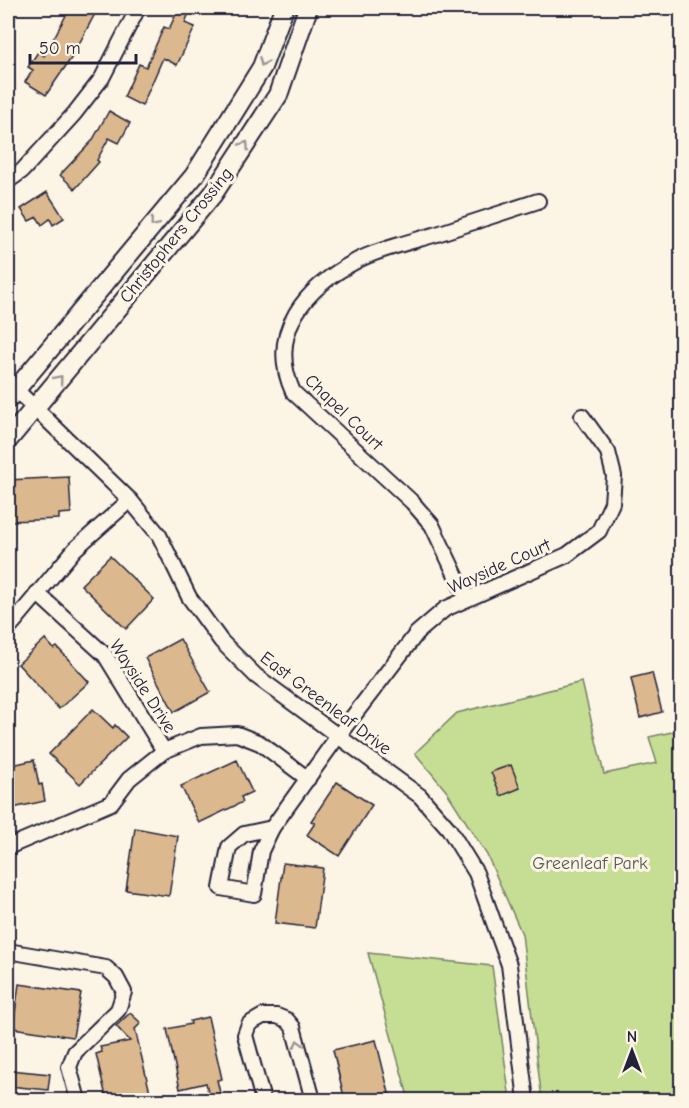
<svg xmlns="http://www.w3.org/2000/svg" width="689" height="1108" font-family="'Comic Neue',sans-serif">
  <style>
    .green { fill: #c6de94; stroke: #748068; stroke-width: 1.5 }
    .building { fill: #dbb88d; stroke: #22223b; stroke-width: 1.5 }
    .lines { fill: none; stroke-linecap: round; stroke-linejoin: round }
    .street-casing { stroke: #22223b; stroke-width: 18 }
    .secondary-casing { stroke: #22223b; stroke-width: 22 }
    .street { stroke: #fcf5e5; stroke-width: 14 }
    .secondary { stroke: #fcf5e5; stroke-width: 18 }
    .oneway { stroke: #9a9698 }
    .labels { text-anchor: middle; stroke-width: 6; stroke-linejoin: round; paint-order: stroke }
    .street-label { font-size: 18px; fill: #22223b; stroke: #fcf5e5 }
    .park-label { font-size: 18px; fill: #535a56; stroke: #fcf5e5 }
  </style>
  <rect width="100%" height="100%" fill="#fcf5e5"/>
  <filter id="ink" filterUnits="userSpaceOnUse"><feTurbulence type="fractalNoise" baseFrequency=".0167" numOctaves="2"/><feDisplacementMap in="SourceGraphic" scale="12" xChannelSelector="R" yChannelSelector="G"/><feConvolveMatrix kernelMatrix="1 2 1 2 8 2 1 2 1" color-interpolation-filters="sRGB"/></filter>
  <g filter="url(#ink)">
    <g class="green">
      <polygon points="582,682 604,774 657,763 649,737 681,730 681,1100 542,1100 522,934 487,855 447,792 415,753 457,713"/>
      <polygon points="368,953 492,966 510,1100 409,1100"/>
    </g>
    <g class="building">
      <polygon points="70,8 98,8 72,57 46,95 25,82 33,70 28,67 38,52 44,56"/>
      <polygon points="179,8 191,8 185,23 195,27 177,65 163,58 142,106 124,97 139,64 146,67 164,27 169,29"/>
      <polygon points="109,111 130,123 119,143 109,138 97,160 99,162 75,189 60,175 92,141"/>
      <polygon points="47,192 64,218 53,225 50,219 42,225 37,217 29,221 21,209"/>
      <polygon points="69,477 71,513 59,514 59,519 10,521 8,480"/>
      <polygon points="110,556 154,599 126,629 81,585"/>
      <polygon points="45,639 54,649 57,647 89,682 59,709 18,664"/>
      <polygon points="180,639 210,692 174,712 145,658"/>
      <polygon points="652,673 662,712 640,718 631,678"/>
      <polygon points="93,709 113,728 115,725 127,737 80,784 49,754"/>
      <polygon points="34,760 39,785 42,784 45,801 8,809 8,766"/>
      <polygon points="237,760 252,792 241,797 243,802 199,823 181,786"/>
      <polygon points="511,765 520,788 501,796 491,772"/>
      <polygon points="337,782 372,805 339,856 307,835 315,823 311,821"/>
      <polygon points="135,828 178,836 169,896 126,890"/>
      <polygon points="283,863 323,868 315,928 275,923"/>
      <polygon points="19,984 81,993 73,1037 13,1028"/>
      <polygon points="130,1013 141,1023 135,1029 152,1101 107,1101 96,1054 102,1052 100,1047 130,1041 116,1026"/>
      <polygon points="208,1017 222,1079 217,1080 222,1101 210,1101 206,1083 180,1089 167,1029 191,1024 190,1021"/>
      <polygon points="376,1040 391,1101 345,1101 333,1050"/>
      <polygon points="10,1070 50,1074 48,1090 9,1086"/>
    </g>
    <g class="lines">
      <g class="street-casing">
        <g id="street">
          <polyline points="8,181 22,171 74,114 102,78 138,8"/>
          <polyline points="8,382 130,500 159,535 189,597 221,641 256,676 420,796 449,829 476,873 509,965 526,1100"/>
          <polyline points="37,593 105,655 164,751"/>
          <path d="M467,599L432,525L412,502L293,392C266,332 306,287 358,260C379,249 414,241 437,234C471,223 504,212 538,201"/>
          <polyline points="8,629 75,549 130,500"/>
          <polyline points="272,828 338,736 417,633 445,609 567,555 599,531 612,503 614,476 608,452 582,416"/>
          <polygon points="272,828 261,851 254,894 221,888 229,847 244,834"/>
          <polyline points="8,847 111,803 129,779 164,751 201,736 237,734 260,743 308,779"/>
          <polyline points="8,951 106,968 116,977 124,992 118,1010 75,1052 69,1067 78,1100"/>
          <polyline points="263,1100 245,1035 249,1024 263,1016 277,1016 287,1020 293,1027 313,1100"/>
        </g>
      </g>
      <g class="secondary-casing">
        <g id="secondary">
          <polyline points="8,399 194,176 262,67 284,8"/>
          <polyline points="8,440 213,194 278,95 308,8"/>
        </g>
      </g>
      <use href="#street" class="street"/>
      <use href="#secondary" class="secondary"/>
    </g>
    <defs><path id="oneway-chevron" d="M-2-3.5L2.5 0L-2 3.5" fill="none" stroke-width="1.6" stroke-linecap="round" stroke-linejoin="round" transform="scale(1.5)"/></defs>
    <g class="oneway">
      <use href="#oneway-chevron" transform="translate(263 62) rotate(114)"/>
      <use href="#oneway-chevron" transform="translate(245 145) rotate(-57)"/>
      <use href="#oneway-chevron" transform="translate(154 223) rotate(130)"/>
      <use href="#oneway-chevron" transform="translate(59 379) rotate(-50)"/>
      <use href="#oneway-chevron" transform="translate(298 1044) rotate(-105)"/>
    </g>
  </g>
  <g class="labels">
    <g class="street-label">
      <text transform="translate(176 235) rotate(-51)" y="6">Christophers Crossing</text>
      <text transform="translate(344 412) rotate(44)" y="6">Chapel Court</text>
      <text transform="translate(499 566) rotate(-24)" y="6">Wayside Court</text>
      <text transform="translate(143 686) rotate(57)" y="6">Wayside Drive</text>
      <text transform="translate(326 703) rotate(37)" y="6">East Greenleaf Drive</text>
    </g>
    <g class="park-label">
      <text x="590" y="869">Greenleaf Park</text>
    </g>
  </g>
  <rect width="689" height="1108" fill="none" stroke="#fcf5e5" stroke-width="30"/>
  <rect x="15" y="15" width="659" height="1078" fill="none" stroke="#22223b" stroke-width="2" filter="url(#ink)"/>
  <g transform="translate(632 1051)" stroke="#fcf5e5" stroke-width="4.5" paint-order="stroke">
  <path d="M0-4.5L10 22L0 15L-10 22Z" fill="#22223b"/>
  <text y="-9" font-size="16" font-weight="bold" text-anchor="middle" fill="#22223b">N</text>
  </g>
  <path d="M30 54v9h106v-9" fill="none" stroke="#22223b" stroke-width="3"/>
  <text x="39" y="54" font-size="18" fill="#22223b" stroke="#fcf5e5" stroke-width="4.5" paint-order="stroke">50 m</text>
</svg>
